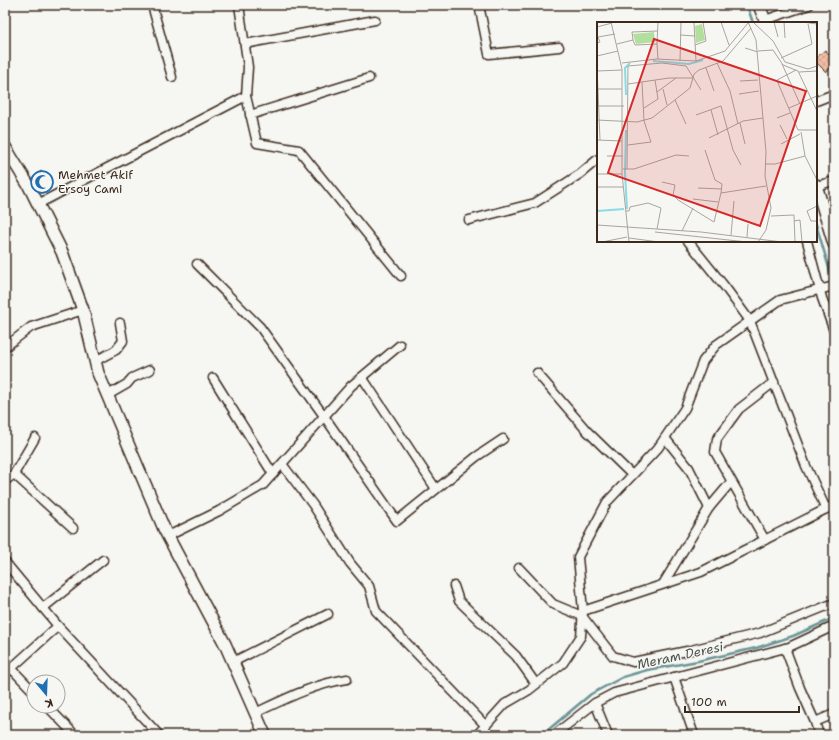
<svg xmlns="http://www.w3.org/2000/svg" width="839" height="740" font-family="'Shantell Sans',sans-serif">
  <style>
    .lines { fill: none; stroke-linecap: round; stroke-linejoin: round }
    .stream { stroke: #6a9496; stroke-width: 2.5 }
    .building { fill: url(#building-cross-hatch); stroke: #3b2a1e }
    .street-casing { stroke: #3b2a1e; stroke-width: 11 }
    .secondary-casing { stroke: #3b2a1e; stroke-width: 14 }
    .street { stroke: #f6f6f2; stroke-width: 8 }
    .secondary { stroke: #f6f6f2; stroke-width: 11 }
    .labels { text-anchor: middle; stroke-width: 3; stroke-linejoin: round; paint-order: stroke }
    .poi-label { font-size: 12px; fill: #3b2a1e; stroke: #f6f6f2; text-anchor: start }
    .water-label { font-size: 13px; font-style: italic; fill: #4f5650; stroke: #f6f6f2 }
    .inset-river { fill: none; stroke: #8adbe6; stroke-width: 2 }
    .inset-road { fill: none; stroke: #aba49d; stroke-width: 1 }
    .view { fill: #d62828; fill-opacity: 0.15; stroke: #d62828; stroke-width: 2 }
    .inset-edge { fill: none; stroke: #3b2a1e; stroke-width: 2 }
  </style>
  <defs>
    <pattern id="building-cross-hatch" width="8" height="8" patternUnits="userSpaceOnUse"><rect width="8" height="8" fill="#f2bea3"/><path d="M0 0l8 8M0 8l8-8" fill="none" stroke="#d0a38c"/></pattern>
  </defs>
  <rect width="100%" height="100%" fill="#f6f6f2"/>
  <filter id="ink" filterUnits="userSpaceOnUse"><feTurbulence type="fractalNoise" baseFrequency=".025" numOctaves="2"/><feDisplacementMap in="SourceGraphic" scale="8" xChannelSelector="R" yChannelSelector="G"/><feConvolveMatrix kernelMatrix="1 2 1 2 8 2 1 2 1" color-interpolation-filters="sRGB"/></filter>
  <g filter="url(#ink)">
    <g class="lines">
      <g class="stream">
        <polyline points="747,5 753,23"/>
        <polyline points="816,224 834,285"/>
        <polyline points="542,735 591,694 623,677 647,670 698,661 756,648 793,636 834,618"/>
      </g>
    </g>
    <g class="building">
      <polygon points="825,50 834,59 834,65 826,72 816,62 816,58"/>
      <polygon points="41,171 52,184 42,193 33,178"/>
    </g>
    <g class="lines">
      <g class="street-casing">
        <g id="street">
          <polyline points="152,5 172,77"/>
          <polyline points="479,5 489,54 559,47"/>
          <polyline points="765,20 809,5"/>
          <polyline points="245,44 375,20"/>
          <polyline points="246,96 257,143 299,150 401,276"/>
          <polyline points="816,101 834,94"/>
          <polyline points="250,115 369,78"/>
          <polyline points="816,186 834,181"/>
          <polyline points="38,204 246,96 248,67 239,5"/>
          <polyline points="469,220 535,203 580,174 598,159"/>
          <polyline points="688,241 725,287 750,321 806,466 826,509"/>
          <polyline points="807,241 822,298 834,331"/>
          <polyline points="197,264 260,327 324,416 397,521 476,457 503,439"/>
          <polyline points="5,347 31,327 83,310"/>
          <polyline points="95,361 116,350 123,341 120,323"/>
          <polyline points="537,373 587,431 632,475"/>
          <polyline points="362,377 436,489"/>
          <polyline points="213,378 273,474"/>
          <polyline points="108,395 127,384 132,378 150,370"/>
          <polyline points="665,438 689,468 709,508"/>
          <polyline points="282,464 313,505 350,563 369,586 376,611 486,726"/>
          <polyline points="14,474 73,528"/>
          <polyline points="5,481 14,474 35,438"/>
          <polyline points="168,536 219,511 263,485 351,386 400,345"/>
          <polyline points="765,540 715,452 717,439 739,409 774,382"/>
          <polyline points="5,562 58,626 159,735"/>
          <polyline points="519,568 553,604 582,616 613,656 633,662 687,651 760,633 834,603"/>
          <polyline points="663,584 709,508 731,482"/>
          <polyline points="454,586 459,601 516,656 536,684"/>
          <polyline points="43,608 103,560"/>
          <polyline points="583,611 701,572 834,505"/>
          <polyline points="785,648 800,688 815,722 834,714"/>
          <polyline points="233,662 328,614"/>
          <polyline points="11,668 34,692"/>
          <polyline points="5,674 58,626"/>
          <polyline points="674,677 694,735"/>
          <polyline points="595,703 608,735"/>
          <polyline points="47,706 75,735"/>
          <path d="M255,713C285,699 314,684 347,679"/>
          <polyline points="815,722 819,735"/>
          <polyline points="477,735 505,704 529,690 563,663 581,636 583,611 578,557 607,502 658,448 685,408 703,361 716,345 780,300 834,286"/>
          <polyline points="554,735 595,703 614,693 789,647 834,626"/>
        </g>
      </g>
      <g class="secondary-casing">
        <g id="secondary">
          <polyline points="759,5 766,23"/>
          <polyline points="5,147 29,186 62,252 83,310 98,373 165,531 225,644 265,735"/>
          <polyline points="816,185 834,244"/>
        </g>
      </g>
      <use href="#street" class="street"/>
      <use href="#secondary" class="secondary"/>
    </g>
  </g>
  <defs>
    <g id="mosque-ring" transform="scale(1.15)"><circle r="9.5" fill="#f6f6f2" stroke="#1f6fb2" stroke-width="1.5"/><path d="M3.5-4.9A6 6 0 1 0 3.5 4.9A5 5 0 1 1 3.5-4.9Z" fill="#1f6fb2"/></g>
  </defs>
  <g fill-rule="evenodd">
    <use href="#mosque-ring" x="42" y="182"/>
  </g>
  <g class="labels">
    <g class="poi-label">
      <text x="58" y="179">Mehmet Akif<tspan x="58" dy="14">Ersoy Cami</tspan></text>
    </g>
    <g class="water-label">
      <text transform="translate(680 655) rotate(-12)" y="5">Meram Deresi</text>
    </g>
  </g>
  <g transform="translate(597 22)">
    <rect width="220" height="220" fill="#f6f6f2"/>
    <path d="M105,2L108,18L99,21L98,4ZM57,10L58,20L39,22L36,12Z" fill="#b3df9e"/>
    <path class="inset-river" d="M56,39L92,42L106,38M29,73L28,46L33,41M29,108L28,151L30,187M0,189L27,187"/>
    <path class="inset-road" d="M14,0L25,47V152L32,220M85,0H104M124,0L132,23M151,0L159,18L169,130L168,154L174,186L169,208L161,220M156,0L176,19L188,40L211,47L220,44M177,0L181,15M187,0L188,16M205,0L220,2M97,1L99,39M0,5L15,1M83,13L98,14M36,18L35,10L61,9M0,21L3,20L1,15L18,12M20,22L36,18L38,23L60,22L61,37M60,22L61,0M98,23L109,19L106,0M148,26L161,30M161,29L176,28L186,43L201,49L220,89M0,34L21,29M184,36L215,22L211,2M83,39L84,0M25,41L60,37L99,39L128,29L151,1M120,41L133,69L141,102M185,42L203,82M0,44L3,118M109,46L117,69M199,48L180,58L181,61L201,108H220M0,49L25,48M202,50L220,49M143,59L161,58M31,62L72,56H96M0,67H25M66,67L70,83M60,70L79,56M142,72L162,69M78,78L89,102M0,84H27M47,86L61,77L58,58M192,86L220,74M114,88L121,113M99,93L124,84L136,128L144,143M180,96L193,91M0,98L40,100L55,96L93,66L97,52L102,48L126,39L154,6M143,101L148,122M183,103L190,117M204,110L208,134M112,116L146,99L166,96M0,118L25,119M184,122L203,112M31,123L54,120L47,99L45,60M108,128L118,158L125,162L124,171M10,134H26M168,142H178L208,134L220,158M26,147H37L79,133L92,134M30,147L31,44L65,41L89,44L104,68M0,152H25M65,160L78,163L76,173L81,178L117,200L124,171L169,164M0,165H26M101,166L125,167M96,177L121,180M220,184L210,189L214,199H220M29,189H32L33,185L51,181L64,186L60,207M174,194L197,193L198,220M197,199L203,198L205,220M0,203L104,210L185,220M85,209L96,186M58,210L150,220M134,213L137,179M150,215L151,202M32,216L62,220M5,220L30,215"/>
    <path class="view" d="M57,17L209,69L163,204L11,151Z"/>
    <rect width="220" height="220" class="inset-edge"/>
  </g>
  <rect width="839" height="740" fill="none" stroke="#f6f6f2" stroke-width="20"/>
  <rect x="10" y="10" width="819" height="720" fill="none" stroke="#3b2a1e" stroke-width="1.5" filter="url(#ink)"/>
  <g transform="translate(46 694) rotate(161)"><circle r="19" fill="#f6f6f2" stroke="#aba49d"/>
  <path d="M0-3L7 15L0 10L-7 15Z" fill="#1f6fb2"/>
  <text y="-6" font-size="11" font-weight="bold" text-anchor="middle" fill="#3b2a1e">K</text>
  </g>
  <path d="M685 706v6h114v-6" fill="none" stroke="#3b2a1e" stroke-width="2"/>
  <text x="691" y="706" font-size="12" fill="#3b2a1e" stroke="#f6f6f2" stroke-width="3" paint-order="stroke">100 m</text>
</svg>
